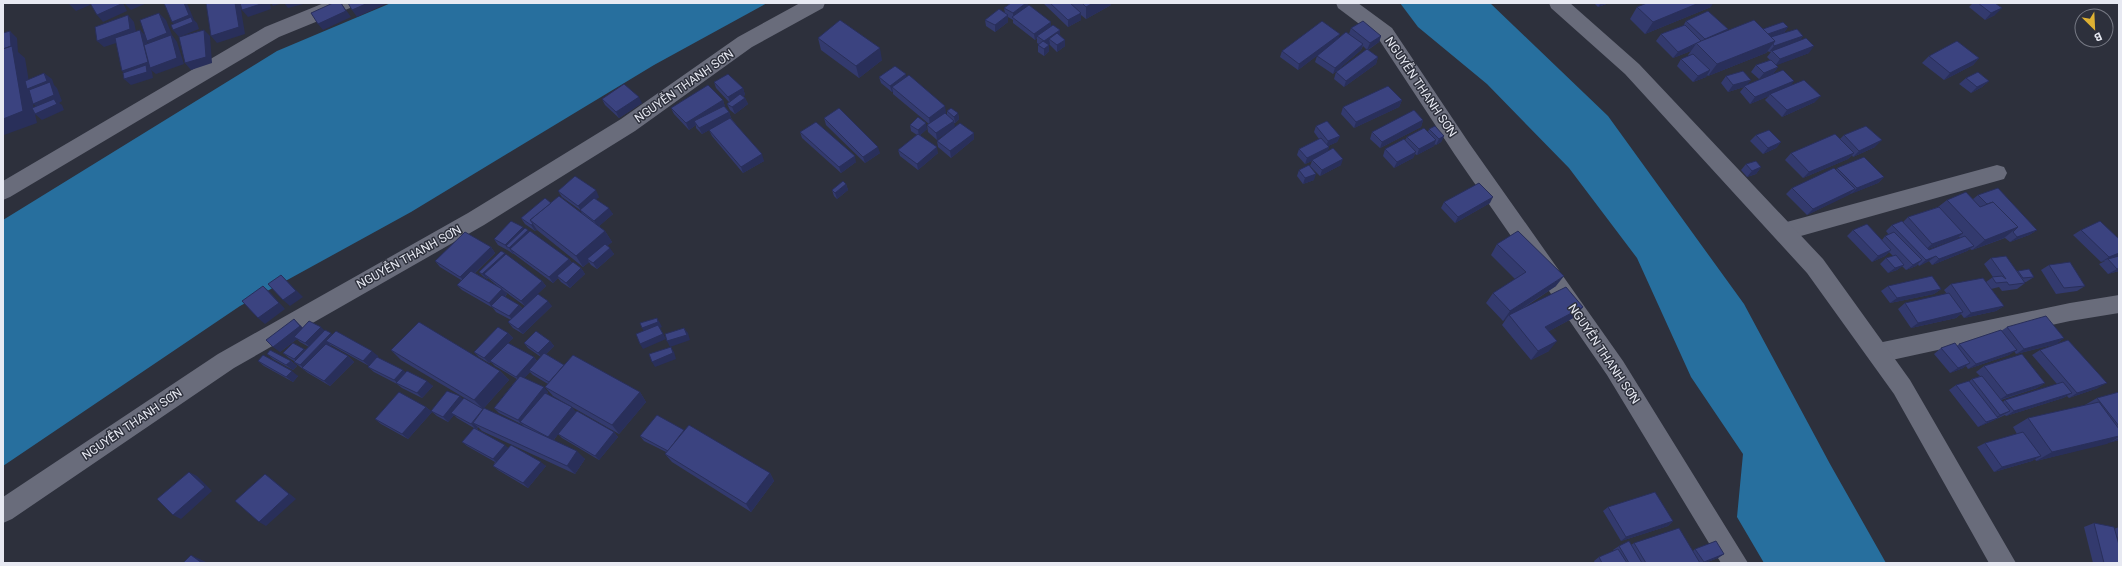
<svg xmlns="http://www.w3.org/2000/svg" width="2122" height="566" font-family="Roboto,sans-serif">
  <style>
    .water { fill: #276f9e }
    .lines { fill: none; stroke-linecap: round; stroke-linejoin: round }
    .service { fill: #696c7b; fill-rule: evenodd }
    .minor { fill: #696c7b; fill-rule: evenodd }
    .wall { fill: #333a6e; fill-rule: evenodd }
    .shaded-wall { fill: #292f5a; fill-rule: evenodd }
    .building { fill: #3b4380; stroke: #292f5a }
    .labels { text-anchor: middle; stroke-width: 3; stroke-linejoin: round; paint-order: stroke }
    .street-label { font-size: 12px; fill: #e7e9f2; stroke: #2d303c }
  </style>
  <rect width="100%" height="100%" fill="#2d303c"/>
  <g class="water">
    <polygon points="391,3 767,3 654,65 411,212 240,306 3,466 3,220 277,51"/>
    <polygon points="1400,3 1490,3 1608,116 1744,304 1830,464 1886,563 1764,563 1737,517 1743,454 1691,377 1637,258 1569,168 1487,84 1418,27"/>
  </g>
  <g class="lines">
    <g class="service">
      <polygon points="1997,165 2004,167 2007,173 2004,179 1783,241 1776,238 1773,232 1776,226 1783,223"/>
      <polygon points="2119,295 2119,313 2070,321 1878,363 1870,360 1867,353 1870,346 1878,343 2070,303"/>
    </g>
    <g class="minor">
      <polygon points="324,3 352,3 350,8 279,37 10,197 3,200 3,181 265,27"/>
      <polygon points="800,3 825,3 823,8 752,47 635,131 484,225 234,368 12,519 3,523 3,497 218,354 468,213 621,119 738,37"/>
      <polygon points="1336,3 1358,3 1392,28 1469,143 1623,361 1748,563 1721,563 1607,375 1455,155 1378,38 1338,8"/>
      <polygon points="1549,3 1570,3 1639,64 1823,259 1910,380 2016,563 1989,563 1894,394 1807,273 1625,74 1551,8"/>
    </g>
  </g>
  <g class="wall">
    <polygon points="1011,3 1028,3 1028,6 1051,26 1060,30 1060,35 1065,46 1057,52 1050,45 1050,44 1049,45 1049,51 1044,56 1038,52 1038,45 1039,44 1037,43 1037,38 1035,40 1013,23 1013,20 1008,17 1008,22 995,32 986,26 985,20 1005,13 1004,8"/>
    <polygon points="1043,3 1111,3 1111,5 1086,19 1081,15 1081,20 1068,27"/>
    <polygon points="1594,3 1609,3 1598,7"/>
    <polygon points="1973,3 1995,3 1995,15 1985,20 1969,7"/>
    <polygon points="1637,7 1711,7 1645,34 1630,19"/>
    <polygon points="1686,21 1728,29 1726,31 1788,27 1783,34 1803,36 1800,40 1809,53 1776,65 1778,67 1773,74 1759,79 1751,72 1756,65 1770,60 1767,57 1771,52 1769,52 1768,51 1766,53 1708,76 1707,75 1706,77 1693,82 1677,66 1681,59 1689,56 1688,55 1691,51 1673,58 1656,41 1661,34 1683,26"/>
    <polygon points="1351,28 1381,36 1379,42 1368,50 1378,57 1376,64 1344,87 1334,79 1336,72 1367,50 1363,46 1361,50 1333,74 1315,62 1317,56 1319,54 1298,70 1280,57 1282,51 1340,34 1338,38 1349,34"/>
    <polygon points="818,38 882,60 859,78 821,50"/>
    <polygon points="1929,56 1979,58 1973,65 1944,80 1922,63"/>
    <polygon points="1726,76 1747,85 1791,85 1815,102 1782,117 1765,100 1769,96 1750,104 1740,92 1744,87 1728,92 1721,83"/>
    <polygon points="879,77 907,77 946,112 945,113 947,115 947,111 958,113 959,119 955,123 954,123 937,140 928,132 927,125 929,124 893,94 893,92 892,92 881,83"/>
    <polygon points="1966,78 1989,81 1982,87 1971,93 1959,84"/>
    <polygon points="714,82 743,88 745,95 743,96 745,98 748,104 735,114 730,110 727,104 729,102 716,88"/>
    <polygon points="602,99 642,103 619,118 605,105"/>
    <polygon points="723,100 725,107 729,112 731,118 764,161 743,173 712,136 709,130 702,134 696,128 696,125 689,130 674,114 671,108"/>
    <polygon points="1402,100 1399,107 1354,128 1341,114 1343,107"/>
    <polygon points="824,118 880,153 865,163 826,125"/>
    <polygon points="1423,120 1421,127 1380,148 1370,139 1372,132"/>
    <polygon points="910,125 927,129 920,135 938,153 918,170 900,156 898,150 917,135 911,131"/>
    <polygon points="1316,126 1340,136 1337,142 1328,146 1329,147 1327,152 1341,165 1320,176 1310,166 1312,161 1305,164 1297,155 1299,149 1319,139 1314,132"/>
    <polygon points="1429,129 1444,136 1441,142 1436,145 1435,144 1434,146 1417,155 1415,154 1413,158 1394,168 1383,156 1385,149 1405,140 1407,137 1428,132"/>
    <polygon points="800,132 856,162 841,173 802,138"/>
    <polygon points="1756,135 1781,142 1776,148 1763,154 1750,141"/>
    <polygon points="1844,135 1875,147 1853,157 1852,155 1848,159 1803,178 1785,160 1791,153 1840,139"/>
    <polygon points="974,139 951,158 938,147 937,141"/>
    <polygon points="1746,164 1761,167 1756,174 1747,177 1741,170"/>
    <polygon points="1837,168 1884,177 1878,183 1850,194 1807,215 1786,194 1792,188 1836,170"/>
    <polygon points="1299,170 1314,180 1303,184 1297,176"/>
    <polygon points="846,184 848,190 837,199 834,196 832,190"/>
    <polygon points="558,191 599,197 596,199 613,214 599,226 605,231 612,242 607,246 614,254 597,269 591,265 589,262 583,267 537,230 535,231 525,224 521,218 551,203 582,213 580,210 562,197"/>
    <path d="M1978,195L2037,230L2029,235L2010,242L2005,238L1972,250L1970,249L1967,251L1932,265L1929,261L1919,266L1918,264L1916,266L1906,270L1902,266L1897,270L1888,273L1880,264L1886,258L1893,256L1889,252L1885,256L1872,262L1847,236L1853,230L1882,240L1885,236L1889,235L1886,231L1892,225L1903,222L1908,217L1938,207L1947,200L1973,199ZM1959,237L1960,238L1929,250L1928,249L1956,239Z"/>
    <polygon points="1444,202 1490,203 1455,223 1441,208"/>
    <polygon points="524,229 530,232 569,259 572,263 581,268 585,274 570,288 561,282 558,278 553,283 514,254 513,254 509,251 498,245 494,239"/>
    <polygon points="2081,230 2119,239 2119,255 2114,257 2119,271 2108,274 2099,264 2105,261 2101,262 2073,235"/>
    <polygon points="1497,244 1556,286 1525,307 1583,307 1575,317 1549,331 1549,351 1531,360 1502,325 1506,319 1503,321 1486,303 1493,293 1515,279 1491,255"/>
    <polygon points="491,247 495,253 475,273 500,288 488,278 487,279 484,277 479,272 505,253 506,255 542,281 546,286 525,306 503,290 507,294 505,297 519,305 523,309 552,306 523,334 513,328 508,322 511,320 496,312 493,308 462,290 457,285 461,280 440,267 435,261"/>
    <polygon points="1991,258 2017,271 2018,271 2034,277 2026,282 2025,282 2025,283 2017,289 2002,291 1999,287 1991,289 2004,306 1996,311 1964,318 1961,314 1956,318 1911,328 1898,309 1905,303 1947,294 1944,290 1951,284 1986,282 1993,277 1984,264"/>
    <polygon points="2049,265 2085,286 2077,291 2056,294 2041,270"/>
    <polygon points="1888,286 1941,289 1934,294 1890,303 1881,291"/>
    <polygon points="300,325 303,328 325,331 378,356 369,366 331,345 330,346 348,356 354,362 330,386 308,373 294,362 294,361 289,358 283,353 304,349 305,350 309,347 300,342 297,339 280,352"/>
    <polygon points="2007,327 2064,338 2056,344 2016,354 2014,351 2009,355 1968,369 1966,366 1963,368 1950,373 1934,354 1941,348 1957,346 1959,344 2001,331"/>
    <polygon points="508,333 513,338 508,343 534,357 537,361 541,357 528,348 524,343 550,341 554,346 546,354 564,365 640,392 646,402 619,434 553,396 545,387 548,384 533,375 530,372 524,378 548,392 547,394 576,412 614,432 618,437 599,460 562,438 558,434 554,440 585,459 575,474 482,431 478,427 477,429 508,448 546,466 528,488 498,470 493,466 495,462 467,446 462,442 474,428 457,418 454,415 448,422 437,416 431,411 463,400 473,403 401,360 391,350 500,371 509,380 483,409 524,427 523,425 499,413 494,408 517,379 495,366 491,362 489,363 479,357 474,352"/>
    <polygon points="2040,350 2098,388 2069,398 2067,396 2063,398 2006,416 2005,415 1990,422 1978,427 1949,390 1956,385 1968,382 1972,379 1980,376 1976,372 1984,366 2045,383 2037,388 2001,400 2003,402 2005,400 2057,384 2032,355"/>
    <polygon points="267,354 291,361 297,366 293,370 273,359"/>
    <polygon points="258,361 298,376 293,382 264,366"/>
    <polygon points="368,367 405,372 433,386 422,398 402,388 397,384 374,372"/>
    <polygon points="2119,392 2119,440 2036,461 2035,459 2032,461 1994,472 1977,447 1985,443 2017,434 2013,427 2028,418 2083,406 2097,398"/>
    <polygon points="426,407 432,412 408,439 381,424 375,419"/>
    <polygon points="685,430 770,473 774,481 751,512 672,462 665,454 666,452 644,441 640,436"/>
    <polygon points="1608,507 1673,521 1668,526 1621,541 1603,511"/>
    <polygon points="2094,523 2114,529 2119,527 2119,541 2116,534 2119,563 2093,563 2084,527"/>
    <polygon points="1634,543 1693,551 1695,549 1724,554 1718,558 1705,563 1595,563 1594,561 1599,557 1614,551 1613,550 1619,546 1631,545"/>
  </g>
  <g class="shaded-wall">
    <polygon points="71,3 89,3 90,5 76,11 69,4"/>
    <polygon points="120,3 123,3 127,11 103,22 97,15"/>
    <polygon points="126,3 147,3 131,10 125,4"/>
    <polygon points="184,3 187,3 194,20 197,23 199,29 179,37 173,30 178,28 172,22"/>
    <polygon points="235,3 240,3 245,34 217,43 211,36"/>
    <polygon points="264,3 270,3 271,9 248,17 242,10"/>
    <polygon points="271,3 283,3 273,6"/>
    <polygon points="284,3 307,3 288,8"/>
    <polygon points="341,3 351,17 323,30 318,24"/>
    <polygon points="368,3 388,3 357,17 352,10"/>
    <polygon points="1026,3 1028,3 1028,8 1013,17 1013,13"/>
    <polygon points="1093,3 1111,3 1111,5 1086,19 1086,7"/>
    <polygon points="1601,3 1609,3 1598,7"/>
    <polygon points="1699,3 1713,3 1711,7 1645,34 1653,22"/>
    <polygon points="2002,8 1995,15 1985,20 1991,13"/>
    <path d="M159,13L166,20L172,35L177,42L184,64L156,74L151,70L152,72L153,78L131,85L124,79L129,77L122,71L140,30L146,36ZM147,42L154,48L153,66Z"/>
    <polygon points="1081,13 1081,20 1068,27 1068,20"/>
    <polygon points="128,15 134,22 137,36 104,47 97,41"/>
    <polygon points="1008,15 1008,22 995,32 995,25"/>
    <polygon points="1051,22 1051,29 1037,36 1037,38 1035,40 1034,34"/>
    <polygon points="1788,27 1783,34 1768,39 1766,35"/>
    <polygon points="1728,29 1723,35 1700,46 1705,39"/>
    <polygon points="204,30 210,36 212,63 191,70 185,63"/>
    <polygon points="1060,30 1060,36 1049,39 1050,44 1044,48 1044,41"/>
    <path d="M10,31L17,38L18,52L25,58L30,88L44,73L52,79L54,85L57,88L62,101L59,103L62,105L64,110L42,120L35,114L37,123L4,135L3,134V61ZM33,104L41,110L35,113Z"/>
    <polygon points="1340,34 1338,40 1298,70 1299,64"/>
    <polygon points="1381,36 1379,42 1367,50 1370,43"/>
    <polygon points="1803,36 1798,42 1769,52 1774,46"/>
    <polygon points="1065,40 1065,46 1057,52 1057,45"/>
    <polygon points="1775,41 1766,53 1708,76 1717,64"/>
    <polygon points="1363,44 1361,50 1333,74 1335,68"/>
    <polygon points="1696,44 1691,51 1673,58 1678,52"/>
    <polygon points="1049,45 1049,51 1044,56 1044,49"/>
    <polygon points="1814,46 1809,53 1775,66 1780,59"/>
    <polygon points="880,48 882,60 859,78 856,66"/>
    <polygon points="1378,57 1376,64 1344,87 1346,81"/>
    <polygon points="1979,58 1973,65 1944,80 1950,73"/>
    <polygon points="1778,67 1773,74 1759,79 1764,73"/>
    <polygon points="1710,70 1706,77 1693,82 1698,76"/>
    <polygon points="906,74 907,81 892,87 893,92 892,92 890,86"/>
    <polygon points="1751,80 1746,86 1744,86 1744,87 1728,92 1733,85"/>
    <polygon points="1794,81 1789,88 1770,94 1769,96 1750,104 1755,97"/>
    <polygon points="1989,81 1982,87 1971,93 1977,87"/>
    <polygon points="743,88 745,95 731,104 728,97"/>
    <polygon points="1821,96 1815,102 1782,117 1787,110"/>
    <polygon points="639,97 642,103 619,118 616,112"/>
    <polygon points="745,98 748,104 735,114 732,107"/>
    <polygon points="723,100 725,107 697,125 694,121 696,125 689,130 686,123"/>
    <polygon points="1402,100 1399,107 1354,128 1356,122"/>
    <polygon points="945,106 946,112 930,125 929,118"/>
    <polygon points="729,112 731,118 702,134 699,128"/>
    <polygon points="958,113 959,119 955,123 954,117"/>
    <polygon points="1423,120 1421,127 1380,148 1382,142"/>
    <polygon points="954,121 955,127 937,140 936,133"/>
    <polygon points="926,123 927,129 919,136 918,130"/>
    <polygon points="974,133 974,139 951,158 950,151"/>
    <polygon points="1340,136 1337,142 1326,147 1328,141"/>
    <polygon points="1444,136 1441,142 1436,145 1439,139"/>
    <polygon points="1436,140 1434,146 1417,155 1419,149"/>
    <polygon points="1882,140 1875,147 1853,157 1859,151"/>
    <polygon points="1781,142 1776,148 1763,154 1768,148"/>
    <polygon points="878,147 880,153 865,163 863,157"/>
    <polygon points="937,147 938,153 918,170 917,164"/>
    <polygon points="1329,147 1327,153 1312,160 1312,161 1305,164 1307,158"/>
    <polygon points="1416,152 1413,158 1394,168 1397,162"/>
    <polygon points="1854,153 1848,159 1803,178 1809,172"/>
    <polygon points="762,154 764,161 743,173 741,167"/>
    <polygon points="855,156 856,162 841,173 839,167"/>
    <polygon points="1343,159 1341,165 1320,176 1322,170"/>
    <polygon points="1761,167 1756,174 1747,177 1752,171"/>
    <polygon points="1316,174 1314,180 1303,184 1305,178"/>
    <polygon points="1884,177 1878,183 1851,194 1857,188"/>
    <polygon points="846,184 848,190 837,199 835,193"/>
    <polygon points="1855,189 1849,195 1807,215 1813,209"/>
    <polygon points="596,190 599,197 582,212 578,206"/>
    <polygon points="1493,197 1490,203 1455,223 1458,217"/>
    <polygon points="609,208 613,214 598,227 594,221"/>
    <polygon points="533,224 537,230 535,231 531,225"/>
    <polygon points="523,227 526,232 528,230 532,236 511,250 514,254 513,254 509,248 506,246 509,251 505,245"/>
    <polygon points="2018,227 2004,238 1972,250 1985,240"/>
    <polygon points="2037,230 2029,235 2010,242 2017,237"/>
    <polygon points="605,231 612,242 590,261 587,259 589,262 583,267 576,256"/>
    <polygon points="1963,233 1956,239 1925,250 1932,244"/>
    <polygon points="1974,246 1967,251 1932,265 1939,259"/>
    <polygon points="491,247 495,253 465,282 460,277"/>
    <polygon points="610,248 614,254 597,269 593,263"/>
    <polygon points="1891,250 1885,256 1872,262 1878,256"/>
    <polygon points="505,253 509,259 484,274 488,278 487,279 482,274"/>
    <polygon points="2119,253 2119,255 2108,259 2101,262 2109,257"/>
    <polygon points="1936,256 1929,261 1919,266 1926,260"/>
    <polygon points="569,259 573,265 557,276 558,278 553,283 549,277"/>
    <polygon points="1922,260 1916,266 1906,270 1913,265"/>
    <polygon points="1904,265 1897,270 1888,273 1895,268"/>
    <polygon points="581,268 585,274 570,288 566,283"/>
    <polygon points="2119,268 2119,271 2108,274 2117,269"/>
    <polygon points="281,275 303,297 290,306 283,300"/>
    <polygon points="1564,276 1556,286 1510,316 1509,315 1506,319 1503,321 1510,311"/>
    <polygon points="542,281 546,286 525,306 521,301"/>
    <polygon points="263,286 270,292 285,309 265,324 258,318"/>
    <polygon points="502,289 507,294 494,308 491,306 489,303"/>
    <polygon points="1941,289 1934,294 1890,303 1897,298"/>
    <polygon points="548,301 552,306 523,334 518,329"/>
    <polygon points="519,305 524,310 513,321 509,316"/>
    <polygon points="2004,306 1996,311 1964,318 1971,313"/>
    <polygon points="1583,307 1575,317 1538,337 1545,327"/>
    <polygon points="1963,312 1956,318 1911,328 1918,323"/>
    <polygon points="657,318 660,323 662,327 660,328 666,339 643,349 640,344 645,333 642,328"/>
    <polygon points="294,319 307,332 294,337 297,339 280,352 273,347"/>
    <polygon points="321,327 327,333 312,349 305,343"/>
    <polygon points="684,328 688,333 690,340 670,347 667,341"/>
    <polygon points="331,333 337,339 326,341 331,345 306,370 300,365"/>
    <polygon points="508,333 513,338 489,363 484,358"/>
    <polygon points="2064,338 2056,344 2016,354 2024,349"/>
    <polygon points="550,341 554,346 542,358 538,353"/>
    <polygon points="1557,341 1549,351 1531,360 1538,351"/>
    <polygon points="671,347 674,352 676,359 655,367 652,362"/>
    <polygon points="304,349 310,354 300,364 294,359"/>
    <polygon points="2017,350 2009,355 1968,369 1976,364"/>
    <polygon points="372,351 378,356 369,366 363,361"/>
    <polygon points="348,356 354,362 330,386 324,381"/>
    <polygon points="534,357 538,363 529,370 530,372 521,382 516,377"/>
    <polygon points="291,361 297,366 293,370 286,365"/>
    <polygon points="1970,363 1963,368 1950,373 1958,368"/>
    <polygon points="403,370 409,375 400,385 394,380"/>
    <polygon points="292,371 298,376 293,382 286,377"/>
    <polygon points="500,371 509,380 483,409 474,400"/>
    <polygon points="427,381 433,386 422,398 417,393"/>
    <polygon points="2045,383 2037,388 1999,400 2007,395"/>
    <polygon points="2107,383 2098,388 2069,398 2077,393"/>
    <polygon points="544,387 548,392 523,424 520,422 522,425 518,420"/>
    <polygon points="640,392 646,402 619,434 612,425"/>
    <polygon points="2072,393 2063,398 2006,416 2014,411"/>
    <polygon points="460,396 465,401 451,413 454,415 448,422 443,417"/>
    <polygon points="426,407 432,412 408,439 402,434"/>
    <polygon points="572,407 576,412 552,442 547,438"/>
    <polygon points="2010,411 1990,422 1978,427 2000,415"/>
    <polygon points="473,423 478,427 476,429 471,424"/>
    <polygon points="614,432 618,437 599,460 595,456"/>
    <polygon points="2119,436 2119,437 2107,444 2036,461 2052,452"/>
    <polygon points="2119,438 2119,440 2109,443"/>
    <polygon points="505,445 510,450 498,464 493,459"/>
    <polygon points="577,451 585,459 575,474 567,466"/>
    <polygon points="2041,456 2032,461 1994,472 2002,467"/>
    <polygon points="541,462 546,466 528,488 523,483"/>
    <polygon points="189,472 197,476 212,491 181,519 173,515"/>
    <polygon points="770,473 774,481 751,512 746,504"/>
    <polygon points="265,474 272,479 296,499 266,526 259,522"/>
    <polygon points="1673,521 1668,526 1621,541 1626,537"/>
    <polygon points="1724,554 1718,558 1705,563 1703,563"/>
    <polygon points="191,555 206,562 207,563 202,563"/>
  </g>
  <g class="building">
    <polygon points="90,3 120,3 121,4 97,15"/>
    <polygon points="164,3 184,3 189,15 172,22"/>
    <polygon points="206,3 235,3 239,27 211,36"/>
    <polygon points="240,3 264,3 242,10"/>
    <polygon points="333,3 341,3 346,11 318,24 311,13"/>
    <polygon points="348,3 368,3 352,10"/>
    <polygon points="1011,3 1026,3 1013,13 1004,8"/>
    <polygon points="1050,3 1070,3 1081,13 1068,20"/>
    <polygon points="1082,3 1093,3 1086,7"/>
    <polygon points="1647,3 1699,3 1653,22 1637,7"/>
    <polygon points="1978,3 1995,3 2002,8 1991,13"/>
    <polygon points="1029,5 1051,22 1034,34 1012,17"/>
    <polygon points="999,9 1008,15 995,25 985,20"/>
    <polygon points="1708,11 1728,29 1705,39 1686,21"/>
    <polygon points="159,13 167,33 147,41 140,20"/>
    <polygon points="128,15 130,29 97,41 95,27"/>
    <polygon points="191,17 193,22 173,30 171,25"/>
    <polygon points="840,20 880,48 856,66 818,38"/>
    <polygon points="1754,20 1775,41 1717,64 1696,43"/>
    <polygon points="1322,21 1340,34 1299,64 1282,51"/>
    <polygon points="1363,21 1381,36 1370,43 1351,28"/>
    <polygon points="1783,22 1788,27 1768,34 1763,29"/>
    <polygon points="1053,25 1060,30 1044,41 1037,36"/>
    <polygon points="1685,25 1701,41 1678,52 1661,34"/>
    <polygon points="1797,29 1803,36 1774,46 1773,44 1775,41 1771,37"/>
    <polygon points="140,30 148,62 122,71 115,38"/>
    <polygon points="204,30 206,57 185,63 179,37"/>
    <polygon points="10,31 11,46 3,49 3,33"/>
    <polygon points="1346,32 1363,44 1335,68 1317,56"/>
    <polygon points="1057,33 1065,40 1057,45 1049,39"/>
    <polygon points="171,35 177,58 150,68 144,45"/>
    <polygon points="1806,38 1814,46 1780,59 1772,51"/>
    <polygon points="1043,41 1049,45 1044,49 1038,45"/>
    <polygon points="1957,41 1979,58 1950,73 1929,56"/>
    <polygon points="12,46 23,111 3,119 3,49"/>
    <polygon points="1367,49 1378,57 1346,81 1336,72"/>
    <polygon points="1693,54 1710,70 1698,76 1681,59"/>
    <polygon points="1771,60 1778,67 1764,73 1756,65"/>
    <polygon points="146,65 147,72 124,79 123,73"/>
    <polygon points="895,66 906,74 890,86 879,77"/>
    <polygon points="1783,70 1794,81 1755,97 1744,86"/>
    <polygon points="1743,71 1751,80 1733,85 1726,76"/>
    <polygon points="1978,72 1989,81 1977,87 1966,78"/>
    <polygon points="44,73 47,81 27,89 25,81"/>
    <polygon points="728,74 743,88 728,97 714,82"/>
    <polygon points="909,75 945,106 929,118 892,87"/>
    <polygon points="1804,80 1821,96 1787,110 1770,94"/>
    <polygon points="50,82 54,95 33,104 29,90"/>
    <polygon points="624,84 639,97 616,112 602,99"/>
    <polygon points="708,85 723,100 686,123 671,108"/>
    <polygon points="1388,86 1402,100 1356,122 1343,107"/>
    <polygon points="740,94 745,98 732,107 727,104"/>
    <polygon points="54,99 57,104 35,114 32,108"/>
    <polygon points="724,106 729,112 699,128 694,121"/>
    <polygon points="839,108 878,147 863,157 824,118"/>
    <polygon points="951,108 958,113 954,117 947,111"/>
    <polygon points="1414,110 1423,120 1382,142 1372,132"/>
    <polygon points="945,113 954,121 936,133 927,125"/>
    <polygon points="918,117 926,123 918,130 910,125"/>
    <polygon points="730,118 762,154 741,167 709,130"/>
    <polygon points="1327,121 1340,136 1328,141 1316,126"/>
    <polygon points="816,122 855,156 839,167 800,132"/>
    <polygon points="960,123 974,133 950,151 937,141"/>
    <polygon points="1435,126 1444,136 1439,139 1429,129"/>
    <polygon points="1866,126 1882,140 1859,151 1844,135"/>
    <polygon points="1424,128 1436,140 1419,149 1407,137"/>
    <polygon points="1769,130 1781,142 1768,148 1756,135"/>
    <polygon points="918,134 937,147 917,164 898,150"/>
    <polygon points="1835,134 1854,153 1809,172 1791,153"/>
    <polygon points="1321,138 1329,147 1307,158 1299,149"/>
    <polygon points="1404,139 1416,152 1397,162 1385,149"/>
    <polygon points="1333,148 1343,159 1322,170 1312,160"/>
    <polygon points="1864,157 1884,177 1857,188 1837,168"/>
    <polygon points="1756,161 1761,167 1752,171 1746,164"/>
    <polygon points="1309,165 1316,174 1305,178 1299,170"/>
    <polygon points="1834,168 1855,189 1813,209 1792,188"/>
    <polygon points="575,176 596,190 578,206 558,191"/>
    <polygon points="843,181 846,184 835,193 832,190"/>
    <polygon points="1479,183 1493,197 1458,217 1444,202"/>
    <polygon points="1998,188 2037,230 2017,237 2013,232 2018,227 1993,202 1987,204 1978,195"/>
    <polygon points="1966,192 1980,207 1993,202 2018,227 1985,240 1947,200"/>
    <polygon points="559,196 605,231 576,256 530,220"/>
    <polygon points="545,198 551,203 530,220 533,224 531,225 521,218"/>
    <polygon points="594,198 609,208 594,221 580,210"/>
    <polygon points="1939,207 1963,233 1932,244 1908,217"/>
    <polygon points="511,221 523,227 505,245 494,239"/>
    <polygon points="1902,221 1929,250 1965,236 1974,246 1939,259 1936,256 1926,260 1892,225"/>
    <polygon points="2100,221 2119,239 2119,253 2109,257 2081,230"/>
    <polygon points="1867,224 1891,250 1878,256 1853,230"/>
    <polygon points="525,228 528,230 509,248 506,246"/>
    <polygon points="530,231 569,259 549,277 510,249"/>
    <polygon points="1518,231 1564,276 1510,311 1493,293 1526,272 1497,244"/>
    <polygon points="465,232 491,247 460,277 435,261"/>
    <polygon points="1894,232 1922,260 1913,265 1885,236"/>
    <polygon points="605,244 610,248 593,263 587,259"/>
    <polygon points="501,251 505,253 482,274 479,272"/>
    <polygon points="506,254 542,281 521,301 484,274"/>
    <polygon points="1896,255 1904,265 1895,268 1886,258"/>
    <polygon points="2006,256 2025,283 2009,285 2007,282 1996,283 1992,277 2002,276 2006,279 1991,258"/>
    <polygon points="2119,256 2119,268 2117,269 2108,259"/>
    <polygon points="573,262 581,268 566,283 557,276"/>
    <polygon points="2070,262 2085,286 2064,288 2049,265"/>
    <polygon points="2029,269 2034,277 2023,278 2018,271"/>
    <polygon points="471,271 502,289 489,303 457,285"/>
    <polygon points="281,275 296,291 283,300 268,284"/>
    <polygon points="1932,276 1941,289 1897,298 1888,286"/>
    <polygon points="1983,278 2004,306 1971,313 1951,284"/>
    <polygon points="263,286 279,303 258,318 242,301"/>
    <polygon points="1566,287 1583,307 1545,327 1557,341 1538,351 1509,315"/>
    <polygon points="1949,293 1963,312 1918,323 1905,303"/>
    <polygon points="538,294 548,301 518,329 508,322"/>
    <polygon points="502,295 519,305 509,316 491,306"/>
    <polygon points="2046,316 2064,338 2024,349 2007,327"/>
    <polygon points="657,318 658,322 642,328 640,323"/>
    <polygon points="294,319 300,326 273,347 266,340"/>
    <polygon points="309,321 321,327 305,343 294,337"/>
    <polygon points="419,322 500,371 474,400 391,350"/>
    <polygon points="658,325 663,334 640,344 636,334"/>
    <polygon points="498,327 508,333 484,358 474,352"/>
    <polygon points="684,328 687,335 667,341 665,334"/>
    <polygon points="325,330 331,333 300,365 294,362"/>
    <polygon points="2001,330 2017,350 1976,364 1959,344"/>
    <polygon points="336,331 372,351 363,361 326,341"/>
    <polygon points="536,331 550,341 538,353 524,343"/>
    <polygon points="2068,340 2107,383 2077,393 2040,350"/>
    <polygon points="293,343 304,349 294,359 283,353"/>
    <polygon points="508,343 534,357 516,377 490,361"/>
    <polygon points="1955,343 1970,363 1958,368 1941,348"/>
    <polygon points="326,344 348,356 324,381 302,368"/>
    <polygon points="671,347 673,353 652,362 649,354"/>
    <polygon points="270,350 291,361 286,365 267,354"/>
    <polygon points="544,353 564,365 549,382 529,370"/>
    <polygon points="2022,354 2045,383 2007,395 1984,366"/>
    <polygon points="263,355 292,371 286,377 258,361"/>
    <polygon points="573,355 640,392 612,425 545,387"/>
    <polygon points="377,357 403,370 394,380 368,367"/>
    <polygon points="407,371 427,381 417,393 396,383"/>
    <polygon points="520,376 544,387 518,420 494,408"/>
    <polygon points="1982,376 2010,411 2000,415 1972,379"/>
    <polygon points="1969,381 1998,418 1986,422 1956,385"/>
    <polygon points="2063,382 2072,393 2014,411 2005,400"/>
    <polygon points="447,391 460,396 443,417 431,411"/>
    <polygon points="399,392 426,407 402,434 375,419"/>
    <polygon points="2119,392 2119,426 2097,398"/>
    <polygon points="545,393 572,407 548,437 520,422"/>
    <polygon points="464,398 483,409 471,424 451,413"/>
    <polygon points="2099,402 2119,429 2119,436 2052,452 2028,418"/>
    <polygon points="484,408 577,451 567,466 473,423"/>
    <polygon points="577,411 614,432 595,456 558,434"/>
    <polygon points="657,415 684,430 677,439 668,451 640,436"/>
    <polygon points="689,425 770,473 746,504 665,454"/>
    <polygon points="474,428 505,445 493,459 462,442"/>
    <polygon points="2023,432 2041,456 2002,467 1985,443"/>
    <polygon points="511,445 541,462 523,483 493,466"/>
    <polygon points="189,472 205,487 173,515 157,499"/>
    <polygon points="265,474 289,494 259,522 235,501"/>
    <polygon points="1655,492 1673,521 1626,537 1608,507"/>
    <polygon points="2094,523 2114,527 2119,545 2119,563 2104,563"/>
    <polygon points="1679,528 1700,563 1646,563 1634,543"/>
    <polygon points="1629,541 1642,563 1629,563 1619,546"/>
    <polygon points="1716,541 1724,554 1704,562 1695,549"/>
    <polygon points="1618,549 1627,563 1602,563 1599,557"/>
    <polygon points="191,555 202,563 183,563"/>
  </g>
  <g class="labels">
    <g class="street-label">
      <text transform="translate(684 86) rotate(-35)" y="4">NGUYỄN THANH SƠN</text>
      <text transform="translate(1421 87) rotate(56)" y="4">NGUYỄN THANH SƠN</text>
      <text transform="translate(409 257) rotate(-29)" y="4">NGUYỄN THANH SƠN</text>
      <text transform="translate(1604 354) rotate(56)" y="4">NGUYỄN THANH SƠN</text>
      <text transform="translate(132 424) rotate(-34)" y="4">NGUYỄN THANH SƠN</text>
    </g>
  </g>
  <rect width="2122" height="566" fill="none" stroke="#e7e9f2" stroke-width="8"/>
  <g transform="translate(2094 28) rotate(156)"><circle r="19" fill="#2d303c" stroke="#777a85"/>
  <path d="M0-3L7 15L0 10L-7 15Z" fill="#deb133"/>
  <text y="-6" font-size="11" font-weight="bold" text-anchor="middle" fill="#e7e9f2">B</text>
  </g>
</svg>
